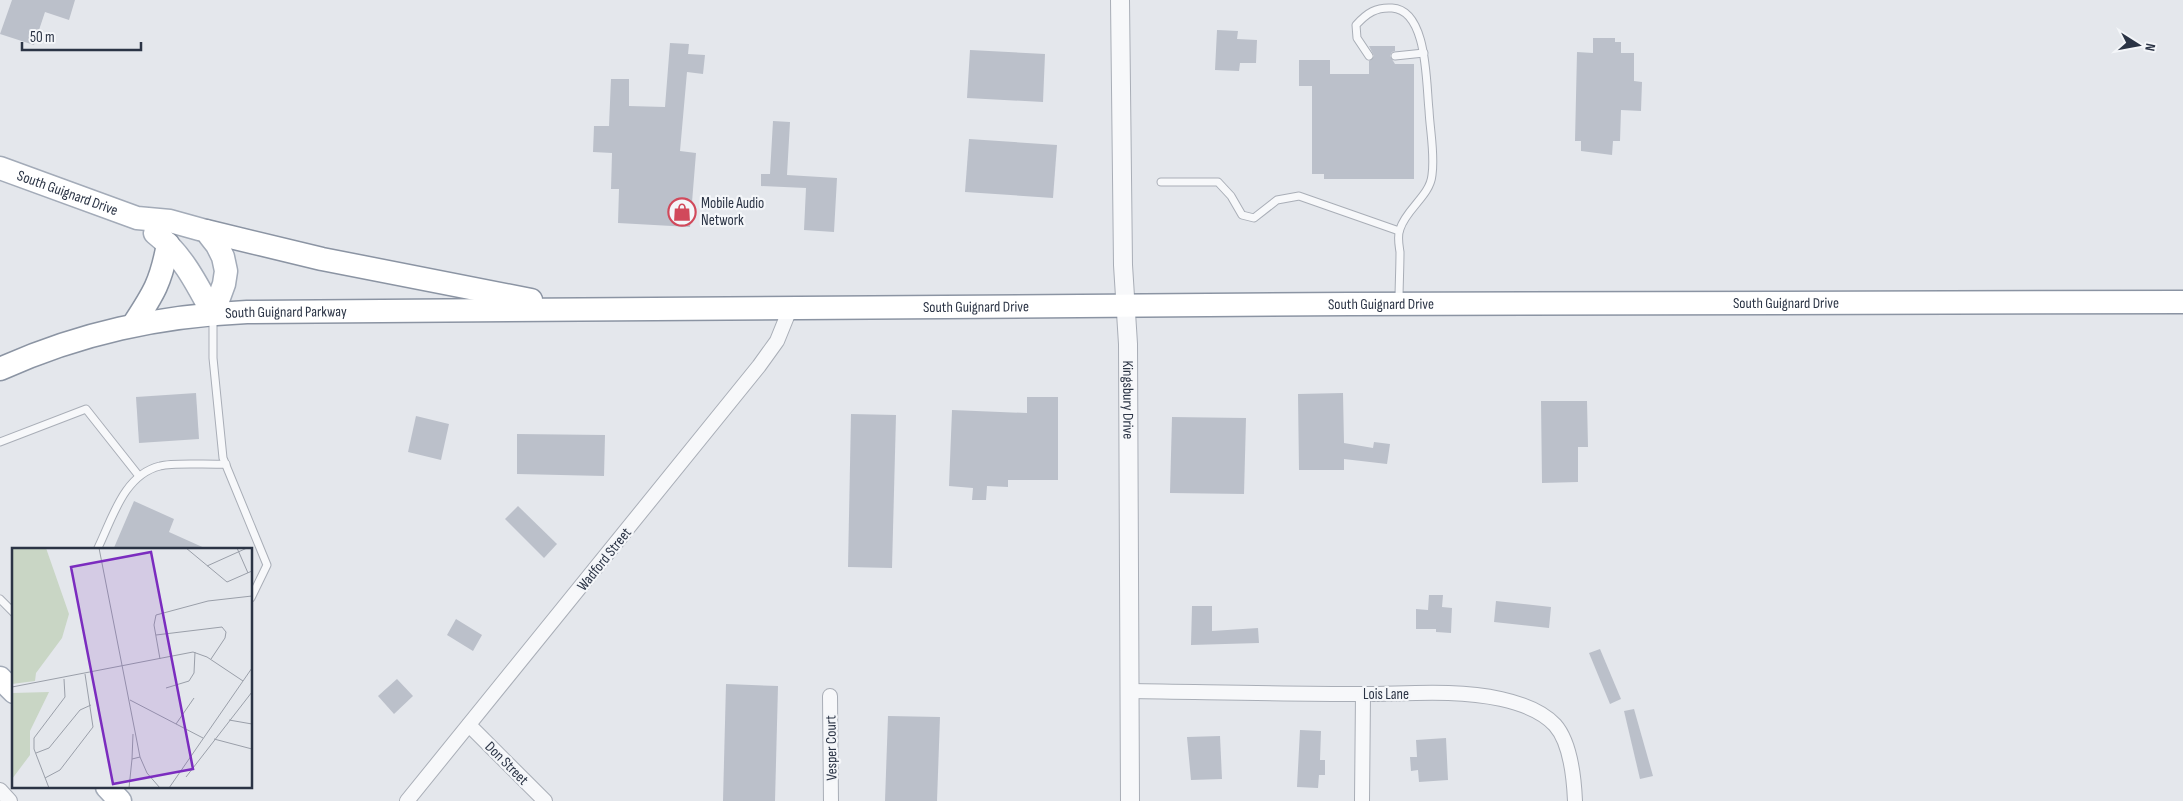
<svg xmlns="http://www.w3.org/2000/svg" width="2183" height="801" font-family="'Sofia Sans Condensed',sans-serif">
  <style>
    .building { fill: #bbc0ca }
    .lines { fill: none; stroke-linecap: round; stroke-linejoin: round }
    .service-casing { stroke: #a9aeb7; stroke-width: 9 }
    .minor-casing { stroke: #a9aeb7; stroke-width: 16 }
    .tertiary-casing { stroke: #a9aeb7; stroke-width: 20 }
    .primary-casing { stroke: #a3abb8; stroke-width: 25 }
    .trunk-casing { stroke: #8b94a3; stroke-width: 25 }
    .service { stroke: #f7f8fa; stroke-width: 7 }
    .minor { stroke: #f7f8fa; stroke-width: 14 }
    .tertiary { stroke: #f7f8fa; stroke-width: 18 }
    .primary { stroke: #fff; stroke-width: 22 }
    .trunk { stroke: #fff; stroke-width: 22 }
    .labels { text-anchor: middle; stroke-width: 4.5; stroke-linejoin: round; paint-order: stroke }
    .street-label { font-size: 15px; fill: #2b3445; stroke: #f4f6f9 }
    .poi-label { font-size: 15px; fill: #2b3445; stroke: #f4f6f9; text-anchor: start }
    .inset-road { fill: none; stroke: #9a9fa9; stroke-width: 1 }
    .view { fill: #7b2cbf; fill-opacity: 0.15; stroke: #7b2cbf; stroke-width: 2.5 }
    .inset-edge { fill: none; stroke: #2b3445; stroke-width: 2.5 }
  </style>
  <rect width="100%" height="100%" fill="#e4e7ec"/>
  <g class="building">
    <polygon points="12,0 75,0 69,20 45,12 34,45 0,34"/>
    <polygon points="1217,30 1238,31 1237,39 1257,40 1256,63 1240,63 1239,71 1215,70"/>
    <polygon points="1593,38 1615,38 1615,42 1621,42 1621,53 1634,53 1634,81 1642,82 1641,111 1621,110 1620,141 1613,141 1612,155 1581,151 1581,141 1575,141 1577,52 1593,53"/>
    <polygon points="670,43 689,44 688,54 705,55 703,74 687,72 680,151 696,153 690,227 618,223 619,189 611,189 612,153 593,152 594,126 609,126 611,79 629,79 629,106 665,107"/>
    <polygon points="1369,46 1395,46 1395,51 1392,52 1390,56 1395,64 1414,64 1414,179 1324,179 1324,174 1312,174 1312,86 1299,86 1299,60 1330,60 1330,74 1369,74 1369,61 1374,56"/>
    <polygon points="970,50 1045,54 1043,102 967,98"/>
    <polygon points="773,121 790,122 787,175 837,178 834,232 804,230 806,188 761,186 761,174 770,174"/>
    <polygon points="969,139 1057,145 1053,198 965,192"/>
    <polygon points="196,393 199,439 139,443 136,397"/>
    <polygon points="1343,393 1344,443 1373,448 1374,442 1390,444 1387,464 1344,459 1344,470 1299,470 1298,394"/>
    <polygon points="1027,397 1058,397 1058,480 1008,480 1008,487 987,486 986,500 972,500 973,488 949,486 952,410 1027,413"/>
    <polygon points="1541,401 1587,401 1588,447 1578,447 1578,482 1542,483"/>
    <polygon points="851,414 896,415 892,568 848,567"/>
    <polygon points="416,416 449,424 441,460 408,452"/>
    <polygon points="1172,417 1246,418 1244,494 1170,493"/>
    <polygon points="517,434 605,435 604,476 517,474"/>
    <polygon points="134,501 174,519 169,532 209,550 113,550"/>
    <polygon points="518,506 557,544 544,558 505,519"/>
    <polygon points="1429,595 1443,595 1442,607 1452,608 1451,633 1436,632 1436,629 1416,629 1416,609 1428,610"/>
    <polygon points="1496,601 1551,607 1549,628 1494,622"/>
    <polygon points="1192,606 1212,606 1212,631 1258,628 1259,643 1191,645"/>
    <polygon points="456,619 482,635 473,651 447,635"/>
    <polygon points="1600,649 1621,699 1610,704 1589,653"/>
    <polygon points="397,679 413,696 394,714 378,696"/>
    <polygon points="726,684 778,686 775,801 723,801"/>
    <polygon points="1634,709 1653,776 1640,779 1624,711"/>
    <polygon points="888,716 940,717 937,801 885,801"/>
    <polygon points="1300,730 1321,731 1320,760 1325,760 1325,775 1319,775 1318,788 1297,787"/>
    <polygon points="1220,736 1222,779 1191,780 1187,737"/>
    <polygon points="1446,738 1448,780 1419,782 1418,770 1411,771 1410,757 1417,757 1416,740"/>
  </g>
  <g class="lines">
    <g class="service-casing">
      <g id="service">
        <path d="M1369,56L1357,38L1356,25C1367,13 1376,7 1392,8C1428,10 1426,84 1429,110C1430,131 1435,154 1432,175C1430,196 1406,209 1400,229C1397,236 1399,245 1400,252C1400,268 1399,285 1399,301"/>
        <polyline points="1395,56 1424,53"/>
        <polyline points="1161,182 1218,182 1231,196 1242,215 1254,218 1277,200 1299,196 1399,231"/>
        <polyline points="213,316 213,358 223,458 267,565 251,598"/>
        <polyline points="0,442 86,409 139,476"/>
        <path d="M97,550C112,520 123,475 160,466C174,462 209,465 226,464"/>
        <polyline points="0,599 14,613"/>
      </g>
    </g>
    <g class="minor-casing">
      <g id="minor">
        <path d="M1130,691C1207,692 1284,694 1361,694C1407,694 1455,689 1501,699C1519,703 1542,711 1555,725C1571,743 1574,778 1575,801"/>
        <polyline points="830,696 831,801"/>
        <polyline points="469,725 545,801"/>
        <polyline points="0,790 10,801"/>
        <polyline points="407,801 759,366 777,341 790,309"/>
        <polyline points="1362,801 1363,694"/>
      </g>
    </g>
    <g class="tertiary-casing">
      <g id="tertiary">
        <path id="s1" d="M1120,0L1123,265L1128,344L1130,801"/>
      </g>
    </g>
    <g class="primary-casing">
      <g id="primary">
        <path id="s2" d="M0,168L137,218L170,221L206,231L217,245L223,257L226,271L224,284L213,314"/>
        <path d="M155,233C182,254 197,284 213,314"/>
        <polyline points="0,678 14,692"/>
        <polyline points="107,787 120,801"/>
      </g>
    </g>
    <g class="trunk-casing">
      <g id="trunk">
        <polyline points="206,231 322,259 531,300"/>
        <path d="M133,325C154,293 161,282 168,244"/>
        <path id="s3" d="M0,369C80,333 159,316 247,312L1350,304L2183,302"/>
      </g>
    </g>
    <use href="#service" class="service"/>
    <use href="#minor" class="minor"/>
    <use href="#tertiary" class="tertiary"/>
    <use href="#primary" class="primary"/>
    <use href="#trunk" class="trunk"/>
  </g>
  <defs>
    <g id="shop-ring" transform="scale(1.4375)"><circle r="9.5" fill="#f4f6f9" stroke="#d1495b" stroke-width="1.5"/><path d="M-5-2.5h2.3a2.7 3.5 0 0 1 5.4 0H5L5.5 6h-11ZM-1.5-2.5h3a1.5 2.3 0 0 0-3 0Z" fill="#d1495b"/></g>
  </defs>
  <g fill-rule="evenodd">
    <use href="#shop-ring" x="682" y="212"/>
  </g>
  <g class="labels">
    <g class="street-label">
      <text dy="5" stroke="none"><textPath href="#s2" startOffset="72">South Guignard Drive</textPath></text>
      <text dy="5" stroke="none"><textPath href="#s3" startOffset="1794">South Guignard Drive</textPath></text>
      <text dy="5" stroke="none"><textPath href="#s3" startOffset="1389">South Guignard Drive</textPath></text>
      <text dy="5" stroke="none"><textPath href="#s3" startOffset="984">South Guignard Drive</textPath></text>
      <text dy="5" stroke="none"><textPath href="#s3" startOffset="294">South Guignard Parkway</textPath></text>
      <text dy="5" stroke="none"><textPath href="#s1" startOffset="400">Kingsbury Drive</textPath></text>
      <text transform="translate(604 559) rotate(-51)" y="5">Wadford Street</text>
      <text x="1386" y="699">Lois Lane</text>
      <text transform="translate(831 748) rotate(-91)" y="5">Vesper Court</text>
      <text transform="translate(507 763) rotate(45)" y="5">Don Street</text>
    </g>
    <g class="poi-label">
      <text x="701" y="208">Mobile Audio<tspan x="701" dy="17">Network</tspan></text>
    </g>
  </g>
  <g transform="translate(12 548)">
    <rect width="240" height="240" fill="#e4e7ec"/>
    <path d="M0,0H34L57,66L50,90L24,125L23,133L0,136ZM37,144L18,183V207L0,231V145Z" fill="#c9d6c5"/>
    <path class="inset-road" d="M87,0L128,209L135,225L148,240M174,0L215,34L240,23M225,0L236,25M195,18L235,0M144,87L210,79L214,84L213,90L199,111M148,111L142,77L144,67L196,53L240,48M0,139L181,104L195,109L231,133M154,140L177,133L182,125L183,104M118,152L191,190M217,172L240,176M164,176L182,150M202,191L240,201M24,205L37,200L68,162L79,157M120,211L121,186M174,229L240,144M33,230L48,222L81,179L73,126M37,240L22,201V190L53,149L52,131M117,240L120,211L128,209M157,240L240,120"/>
    <path class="view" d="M139,4L181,221L101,236L59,19Z"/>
    <rect width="240" height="240" class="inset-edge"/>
  </g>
  <g transform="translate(2138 45) rotate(101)" stroke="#f4f6f9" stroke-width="4" paint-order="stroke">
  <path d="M0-4L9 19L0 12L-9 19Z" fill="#2b3445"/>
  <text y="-8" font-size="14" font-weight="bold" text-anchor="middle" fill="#2b3445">N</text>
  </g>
  <path d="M22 42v8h119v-8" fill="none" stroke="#2b3445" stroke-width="2.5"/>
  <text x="30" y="42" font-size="15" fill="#2b3445" stroke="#f4f6f9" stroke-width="4" paint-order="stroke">50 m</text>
</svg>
